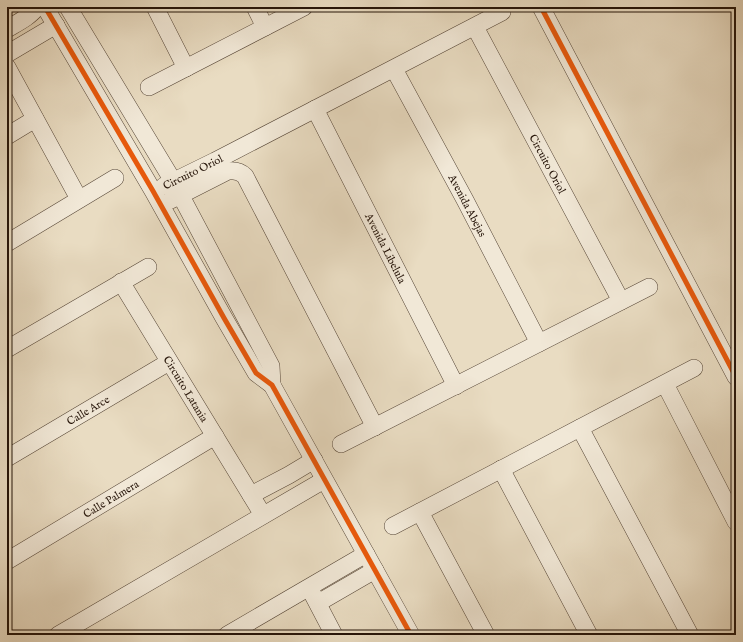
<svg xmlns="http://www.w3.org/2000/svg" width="743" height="642" font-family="'IM FELL English',serif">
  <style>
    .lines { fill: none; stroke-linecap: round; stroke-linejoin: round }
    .street-casing { stroke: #564637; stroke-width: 18 }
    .street { stroke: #f1e8d7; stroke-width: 17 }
    .cycleway-casing { stroke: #f1e8d7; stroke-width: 8 }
    .cycleway { stroke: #e8590c; stroke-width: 5 }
    .labels { text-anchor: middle; stroke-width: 3; stroke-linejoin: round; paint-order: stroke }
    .street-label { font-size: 11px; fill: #251409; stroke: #f1e8d7 }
  </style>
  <rect width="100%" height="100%" fill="#e9dcc2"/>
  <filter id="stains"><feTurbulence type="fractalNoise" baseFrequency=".005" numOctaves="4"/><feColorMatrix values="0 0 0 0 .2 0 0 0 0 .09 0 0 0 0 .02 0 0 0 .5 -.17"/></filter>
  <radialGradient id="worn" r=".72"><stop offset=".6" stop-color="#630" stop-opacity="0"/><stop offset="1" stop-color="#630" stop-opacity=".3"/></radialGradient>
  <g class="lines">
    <g class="street-casing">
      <g id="street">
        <polyline points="45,7 153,191 224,318 256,373 272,385 411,635"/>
        <polyline points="68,7 173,181 271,366 272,385"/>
        <polyline points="155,7 186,68"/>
        <polyline points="255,7 265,27"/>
        <polyline points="541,7 736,377"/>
        <path id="s1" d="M475,27L621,301"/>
        <path d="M7,29C17,23 30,17 37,7"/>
        <polyline points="7,54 56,25"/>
        <polyline points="7,67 79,199"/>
        <path id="s2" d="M394,69L465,200L539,343"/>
        <polyline points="149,87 304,7"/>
        <path id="s3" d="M315,109L456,386"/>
        <polyline points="7,136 35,119"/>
        <path id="s4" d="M164,186L215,161L502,12"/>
        <path d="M171,200L228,171C235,170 240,171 245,176L375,427"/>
        <polyline points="7,243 115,178"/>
        <path id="s5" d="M121,282L263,515"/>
        <polyline points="7,349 148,267"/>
        <polyline points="665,384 736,522"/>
        <polyline points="580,428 690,635"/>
        <polyline points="341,444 649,287"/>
        <path id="s6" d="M7,458L169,362"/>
        <polyline points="501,469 589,635"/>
        <polyline points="251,495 289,475 314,460"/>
        <polyline points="420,512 486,635"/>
        <polyline points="393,526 694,368"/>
        <path id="s7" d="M7,561L215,436"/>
        <polyline points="312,593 334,635"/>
        <polyline points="318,603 375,570"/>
        <polyline points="58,635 324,480"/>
        <polyline points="227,635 366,554"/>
      </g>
    </g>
    <use href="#street" class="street"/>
    <g class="cycleway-casing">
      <g id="cycleway">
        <polyline points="45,7 153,191 224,318 256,373 272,385 411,635"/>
        <polyline points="541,7 736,377"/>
      </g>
    </g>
    <use href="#cycleway" class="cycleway"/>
  </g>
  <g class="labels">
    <g class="street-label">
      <text dy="4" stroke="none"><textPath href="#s1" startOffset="155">Circuito Oriol</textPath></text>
      <text dy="4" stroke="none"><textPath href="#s4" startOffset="32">Circuito Oriol</textPath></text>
      <text dy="4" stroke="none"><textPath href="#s2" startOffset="155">Avenida Abejas</textPath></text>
      <text dy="4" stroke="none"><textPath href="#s3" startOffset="156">Avenida Libelula</textPath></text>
      <text dy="4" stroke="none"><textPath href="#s5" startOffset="125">Circuito Latania</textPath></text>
      <text dy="4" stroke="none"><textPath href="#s6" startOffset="94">Calle Arce</textPath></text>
      <text dy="4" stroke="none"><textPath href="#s7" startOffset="121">Calle Palmera</textPath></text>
    </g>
  </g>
  <rect width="743" height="642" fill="none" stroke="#e9dcc2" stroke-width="24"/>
  <rect x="8" y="8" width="727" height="626" fill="none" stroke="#251409" stroke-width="2"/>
  <rect x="12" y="12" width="719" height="618" fill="none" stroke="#251409"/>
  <rect width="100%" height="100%" filter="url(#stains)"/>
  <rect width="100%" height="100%" fill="url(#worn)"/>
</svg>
